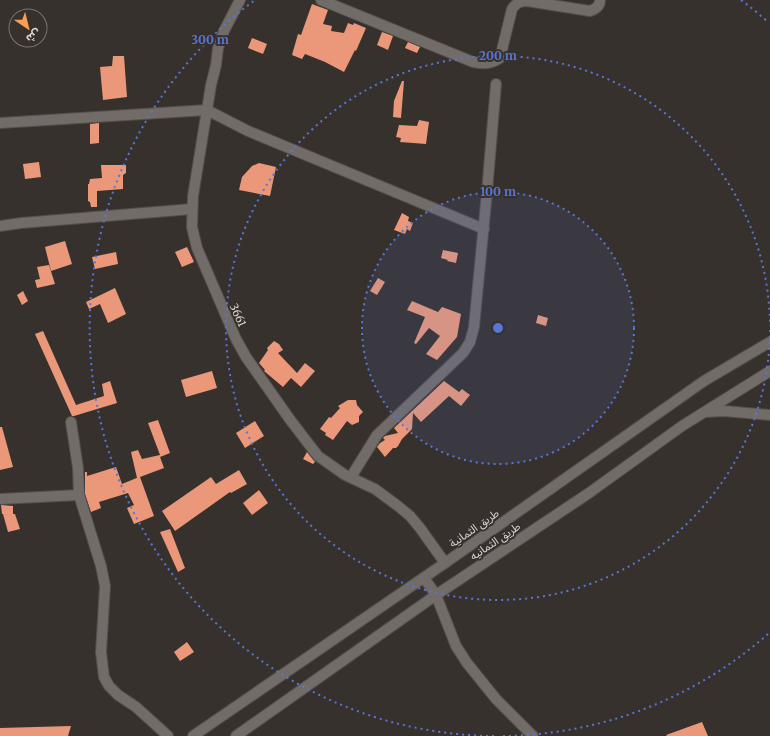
<svg xmlns="http://www.w3.org/2000/svg" width="770" height="736" font-family="Merriweather,'Noto Sans Arabic',serif">
  <style>
    .building { fill: #ea9879 }
    .lines { fill: none; stroke-linecap: round; stroke-linejoin: round }
    .minor-casing { stroke: #534e4c; stroke-width: 12 }
    .minor { stroke: #726c68; stroke-width: 10 }
    .ring { fill: none; stroke: #5677d7; stroke-width: 2; stroke-dasharray: 2 4 }
    .labels { text-anchor: middle; stroke-width: 4; stroke-linejoin: round; paint-order: stroke }
    .street-label { font-size: 11px; fill: #dcd8d6; stroke: #37312e }
    .centre { fill: #5677d7; stroke: #37312e; stroke-width: 2 }
    .ring-label { font-size: 12px; text-anchor: middle; font-weight: bold; fill: #5677d7; stroke: #37312e; stroke-width: 4; stroke-linejoin: round; paint-order: stroke }
  </style>
  <rect width="100%" height="100%" fill="#37312e"/>
  <g class="building">
    <polygon points="312,4 328,10 323,24 332,26 331,31 344,33 348,23 353,25 354,23 366,28 356,51 355,50 344,72 325,62 305,54 302,59 292,55 298,34 301,35"/>
    <polygon points="382,32 393,36 388,50 377,45"/>
    <polygon points="252,38 267,44 263,54 248,48"/>
    <polygon points="408,42 420,47 417,53 405,48"/>
    <polygon points="113,56 124,56 127,97 103,100 100,67 112,66"/>
    <polygon points="402,81 404,81 401,118 393,117 394,101"/>
    <polygon points="419,120 429,122 426,144 400,142 401,138 396,137 399,125 417,126"/>
    <polygon points="99,123 99,143 90,144 90,124"/>
    <polygon points="39,162 41,177 25,179 23,164"/>
    <polygon points="259,163 276,167 270,196 239,190 242,177 252,166"/>
    <polygon points="101,165 126,165 126,173 123,175 123,189 97,191 97,207 91,207 90,202 88,201 88,184 89,184 90,179 102,178"/>
    <polygon points="402,213 409,217 408,221 413,223 410,231 407,229 405,234 394,230"/>
    <polygon points="65,241 72,264 51,271 45,247"/>
    <polygon points="187,247 194,262 182,267 175,252"/>
    <polygon points="443,250 458,253 456,263 447,261 448,260 441,258"/>
    <polygon points="116,252 118,264 95,269 92,257"/>
    <polygon points="49,265 55,284 37,288 35,280 40,279 37,267"/>
    <polygon points="378,278 385,282 377,295 370,291"/>
    <polygon points="115,288 126,314 108,323 100,304 89,309 86,302"/>
    <polygon points="23,291 28,301 22,305 17,295"/>
    <polygon points="412,301 438,312 442,307 461,314 457,337 437,360 426,354 440,336 429,328 416,344 414,343 425,317 407,310"/>
    <polygon points="538,315 548,318 546,326 536,323"/>
    <polygon points="43,331 76,405 104,396 102,384 110,381 117,403 74,416 72,416 35,334"/>
    <polygon points="274,341 279,344 283,350 278,353 297,373 305,363 315,371 301,387 291,378 283,387 264,371 265,370 259,363 268,350 267,348"/>
    <polygon points="212,371 217,388 186,397 181,380"/>
    <polygon points="444,381 459,392 462,389 470,395 461,406 449,396 421,422 413,413 412,429 402,439 398,446 396,448 393,448 385,457 377,447 380,443 385,440 383,438 385,436 398,433 394,428"/>
    <polygon points="348,400 356,400 357,405 363,412 359,416 359,422 352,425 347,421 333,440 325,435 326,433 320,429 329,417 331,418 340,408 338,406"/>
    <polygon points="158,420 170,453 160,457 164,468 140,477 154,516 134,524 127,508 134,505 128,493 99,502 101,508 91,512 85,494 85,472 87,472 87,476 116,467 122,484 139,477 137,478 131,452 138,450 142,459 160,455 148,423"/>
    <polygon points="255,421 264,436 245,448 236,433"/>
    <polygon points="0,427 2,427 13,467 0,470"/>
    <polygon points="307,452 315,462 313,464 303,459"/>
    <polygon points="239,470 247,484 231,493 230,492 175,531 162,511 211,477 216,484"/>
    <polygon points="259,490 268,503 252,515 243,503"/>
    <polygon points="1,505 13,506 13,514 15,514 20,529 8,532 3,514 2,514"/>
    <polygon points="170,529 185,568 178,572 160,532"/>
    <polygon points="187,642 194,652 180,661 174,652"/>
    <polygon points="702,722 708,736 667,736 666,735"/>
    <polygon points="71,726 68,736 0,736 0,728"/>
  </g>
  <g class="lines">
    <g class="minor-casing">
      <g id="minor">
        <polyline points="240,0 224,31 218,48 216,65 211,85 193,196 192,227 197,248 236,339 246,357 291,421 318,456 345,475 375,489 398,506 410,516 420,528 445,563"/>
        <path d="M321,0L473,62C484,64 491,64 500,58L512,9C516,3 520,1 527,1L590,11C596,9 600,6 600,0"/>
        <polyline points="0,123 207,110 248,131 484,229"/>
        <polyline points="0,226 21,223 192,209"/>
        <polyline points="706,412 724,411 770,415"/>
        <polyline points="71,422 78,468 79,495 101,566 105,586 101,652 104,677 109,686 118,695 136,707 168,736"/>
        <polyline points="351,477 377,435 463,353 470,342 474,327 487,192 496,84"/>
        <polyline points="0,499 79,495"/>
        <polyline points="424,578 436,595 456,646 467,663 496,699 533,736"/>
        <polyline points="193,736 445,563 704,381 770,342"/>
        <polyline points="236,736 436,595 589,493 682,426 770,371"/>
      </g>
    </g>
    <use href="#minor" class="minor"/>
  </g>
  <circle cx="498" cy="328" r="136" fill="#5677d7" fill-opacity=".12"/>
  <g class="ring">
    <circle cx="498" cy="328" r="136"/>
    <path d="M770 330A272 272 0 1 1 770 326"/>
    <path d="M768 634A408 408 0 0 1 502 736M494 736A408 408 0 0 1 255 0M741 0A408 408 0 0 1 768 22"/>
  </g>
  <g class="labels">
    <g class="street-label">
      <text transform="translate(238 315) rotate(66)" y="4">3661</text>
      <text transform="translate(474 528) rotate(-35)" y="4">طريق الثمانية</text>
      <text transform="translate(495 541) rotate(-34)" y="4">طريق الثمانيه</text>
    </g>
  </g>
  <circle cx="498" cy="328" r="6" class="centre"/>
  <g class="ring-label">
    <text x="210" y="44">300 m</text>
    <text x="498" y="60">200 m</text>
    <text x="498" y="196">100 m</text>
  </g>
  <g transform="translate(28 28) rotate(145)"><circle r="19" fill="#37312e" stroke="#797471"/>
  <path d="M0-3L7 15L0 10L-7 15Z" fill="#fb9e51"/>
  <text y="-6" font-size="11" font-weight="bold" text-anchor="middle" fill="#dcd8d6">ش</text>
  </g>
</svg>
